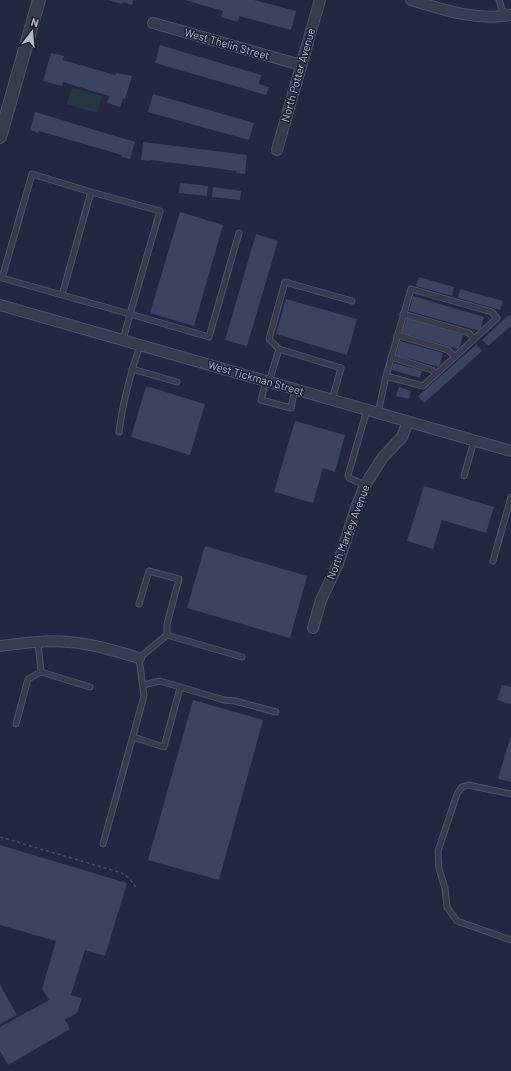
<svg xmlns="http://www.w3.org/2000/svg" width="511" height="1071" font-family="Barlow,sans-serif">
  <style>
    .green { fill: #253842 }
    .building { fill: #3c435f }
    .lines { fill: none; stroke-linecap: round; stroke-linejoin: round }
    .service-casing { stroke: #4f5368; stroke-width: 7 }
    .minor-casing { stroke: #4f5368; stroke-width: 12 }
    .tertiary-casing { stroke: #4f5368; stroke-width: 14 }
    .path { stroke: #43555f; stroke-width: 1.5; stroke-dasharray: 3 3; stroke-linecap: butt }
    .service { stroke: #373b50; stroke-width: 5 }
    .minor { stroke: #373b50; stroke-width: 10 }
    .tertiary { stroke: #373b50; stroke-width: 12 }
    .labels { text-anchor: middle; stroke-width: 3; stroke-linejoin: round; paint-order: stroke }
    .street-label { font-size: 11px; fill: #b3b7cb; stroke: #1c2036 }
  </style>
  <rect width="100%" height="100%" fill="#222841"/>
  <polygon class="green" points="72,88 102,96 97,113 67,104"/>
  <g class="building">
    <polygon points="108,0 133,0 132,5 123,2 122,4"/>
    <polygon points="185,0 254,0 296,11 291,30 239,16 238,22 221,17 223,11"/>
    <polygon points="160,45 261,75 259,84 269,87 266,95 155,63"/>
    <polygon points="51,53 64,56 63,60 115,75 116,73 132,76 125,99 123,98 120,107 107,103 109,96 63,82 62,86 43,81"/>
    <polygon points="153,94 254,123 249,140 148,112"/>
    <polygon points="35,112 135,142 130,159 121,157 122,155 39,131 38,133 30,130"/>
    <polygon points="143,142 247,155 245,174 236,173 237,171 150,160 150,161 141,160"/>
    <polygon points="180,183 208,186 207,196 179,193"/>
    <polygon points="213,187 241,191 240,200 212,197"/>
    <polygon points="180,212 223,225 194,326 150,313"/>
    <polygon points="256,234 278,241 247,346 225,340"/>
    <polygon points="419,277 454,287 452,296 416,286"/>
    <polygon points="460,289 503,301 500,310 458,298"/>
    <polygon points="413,296 484,317 480,331 409,311"/>
    <polygon points="286,299 357,319 347,355 276,334"/>
    <polygon points="509,315 511,317 511,326 488,346 482,340"/>
    <polygon points="407,318 463,335 459,349 402,333"/>
    <polygon points="400,341 443,353 439,367 396,355"/>
    <polygon points="476,345 482,351 424,403 418,396"/>
    <polygon points="394,363 422,371 420,378 392,370"/>
    <polygon points="146,386 205,404 190,455 131,437"/>
    <polygon points="399,387 411,391 409,399 396,396"/>
    <polygon points="295,421 345,435 335,472 323,468 313,503 274,492"/>
    <polygon points="424,486 494,507 486,533 442,520 433,549 407,541"/>
    <polygon points="205,546 307,576 290,638 187,608"/>
    <polygon points="502,685 511,687 511,704 497,700"/>
    <polygon points="193,700 263,720 219,880 148,860"/>
    <polygon points="511,735 511,782 498,779"/>
    <polygon points="0,845 127,883 105,956 85,950 71,995 82,998 77,1013 65,1020 70,1029 8,1065 0,1051 0,1027 49,1000 42,989 56,941 0,925"/>
    <polygon points="0,985 17,1015 0,1024"/>
  </g>
  <g class="lines">
    <g class="service-casing">
      <g id="service">
        <polyline points="499,0 504,16"/>
        <polyline points="62,295 130,314 160,211 91,192 62,295 2,278 32,174 91,192"/>
        <polyline points="403,314 469,333 474,339"/>
        <polyline points="397,335 448,350 455,357"/>
        <polyline points="123,340 130,314 209,337 239,233"/>
        <polyline points="279,349 269,339 285,282 352,301"/>
        <polyline points="391,357 432,370 436,374"/>
        <polyline points="132,369 177,382"/>
        <polyline points="266,381 261,400 291,408 295,389"/>
        <polyline points="269,382 279,349 341,368 332,400"/>
        <polyline points="378,413 386,376 411,289 492,312 497,318 423,386 386,376"/>
        <path d="M119,432C123,400 130,375 140,345"/>
        <polyline points="464,476 474,441"/>
        <polyline points="365,485 349,478 348,475 367,410"/>
        <polyline points="493,561 511,497"/>
        <polyline points="139,604 149,571 179,579 167,624 167,635"/>
        <polyline points="41,672 90,687"/>
        <polyline points="143,685 160,681 224,700 235,701 276,712"/>
        <polyline points="16,724 28,679 41,672 38,642"/>
        <polyline points="133,737 164,747 180,688"/>
        <polyline points="511,794 468,785 462,787 457,794 438,851 439,869 445,888 447,907 457,921 511,940"/>
        <polyline points="103,844 144,696 139,658 167,635 242,657"/>
      </g>
    </g>
    <g class="minor-casing">
      <g id="minor">
        <path d="M411,0C444,10 476,21 511,15"/>
        <polyline points="153,23 301,65"/>
        <polyline points="277,150 320,0"/>
        <polyline points="0,305 511,451"/>
        <polyline points="313,628 321,600 338,564 356,508 365,485 383,457 402,437 408,422"/>
        <path d="M0,646C23,643 46,640 69,642C93,644 116,651 139,658"/>
      </g>
    </g>
    <g class="tertiary-casing">
      <polyline id="tertiary" points="0,137 39,0"/>
    </g>
    <polyline class="path" points="0,837 122,873 129,878 136,887"/>
    <use href="#service" class="service"/>
    <use href="#minor" class="minor"/>
    <use href="#tertiary" class="tertiary"/>
  </g>
  <g class="labels">
    <g class="street-label">
      <text transform="translate(227 44) rotate(16)" y="4">West Thelin Street</text>
      <text transform="translate(298 75) rotate(-74)" y="4">North Potter Avenue</text>
      <text transform="translate(256 378) rotate(16)" y="4">West Tickman Street</text>
      <text transform="translate(348 532) rotate(-69)" y="4">North Markey Avenue</text>
    </g>
  </g>
  <g transform="translate(32 32) rotate(16)" stroke="#1c2036" stroke-width="3" paint-order="stroke">
  <path d="M0-3L7 15L0 10L-7 15Z" fill="#b3b7cb"/>
  <text y="-6" font-size="11" font-weight="bold" text-anchor="middle" fill="#b3b7cb">N</text>
  </g>
</svg>
